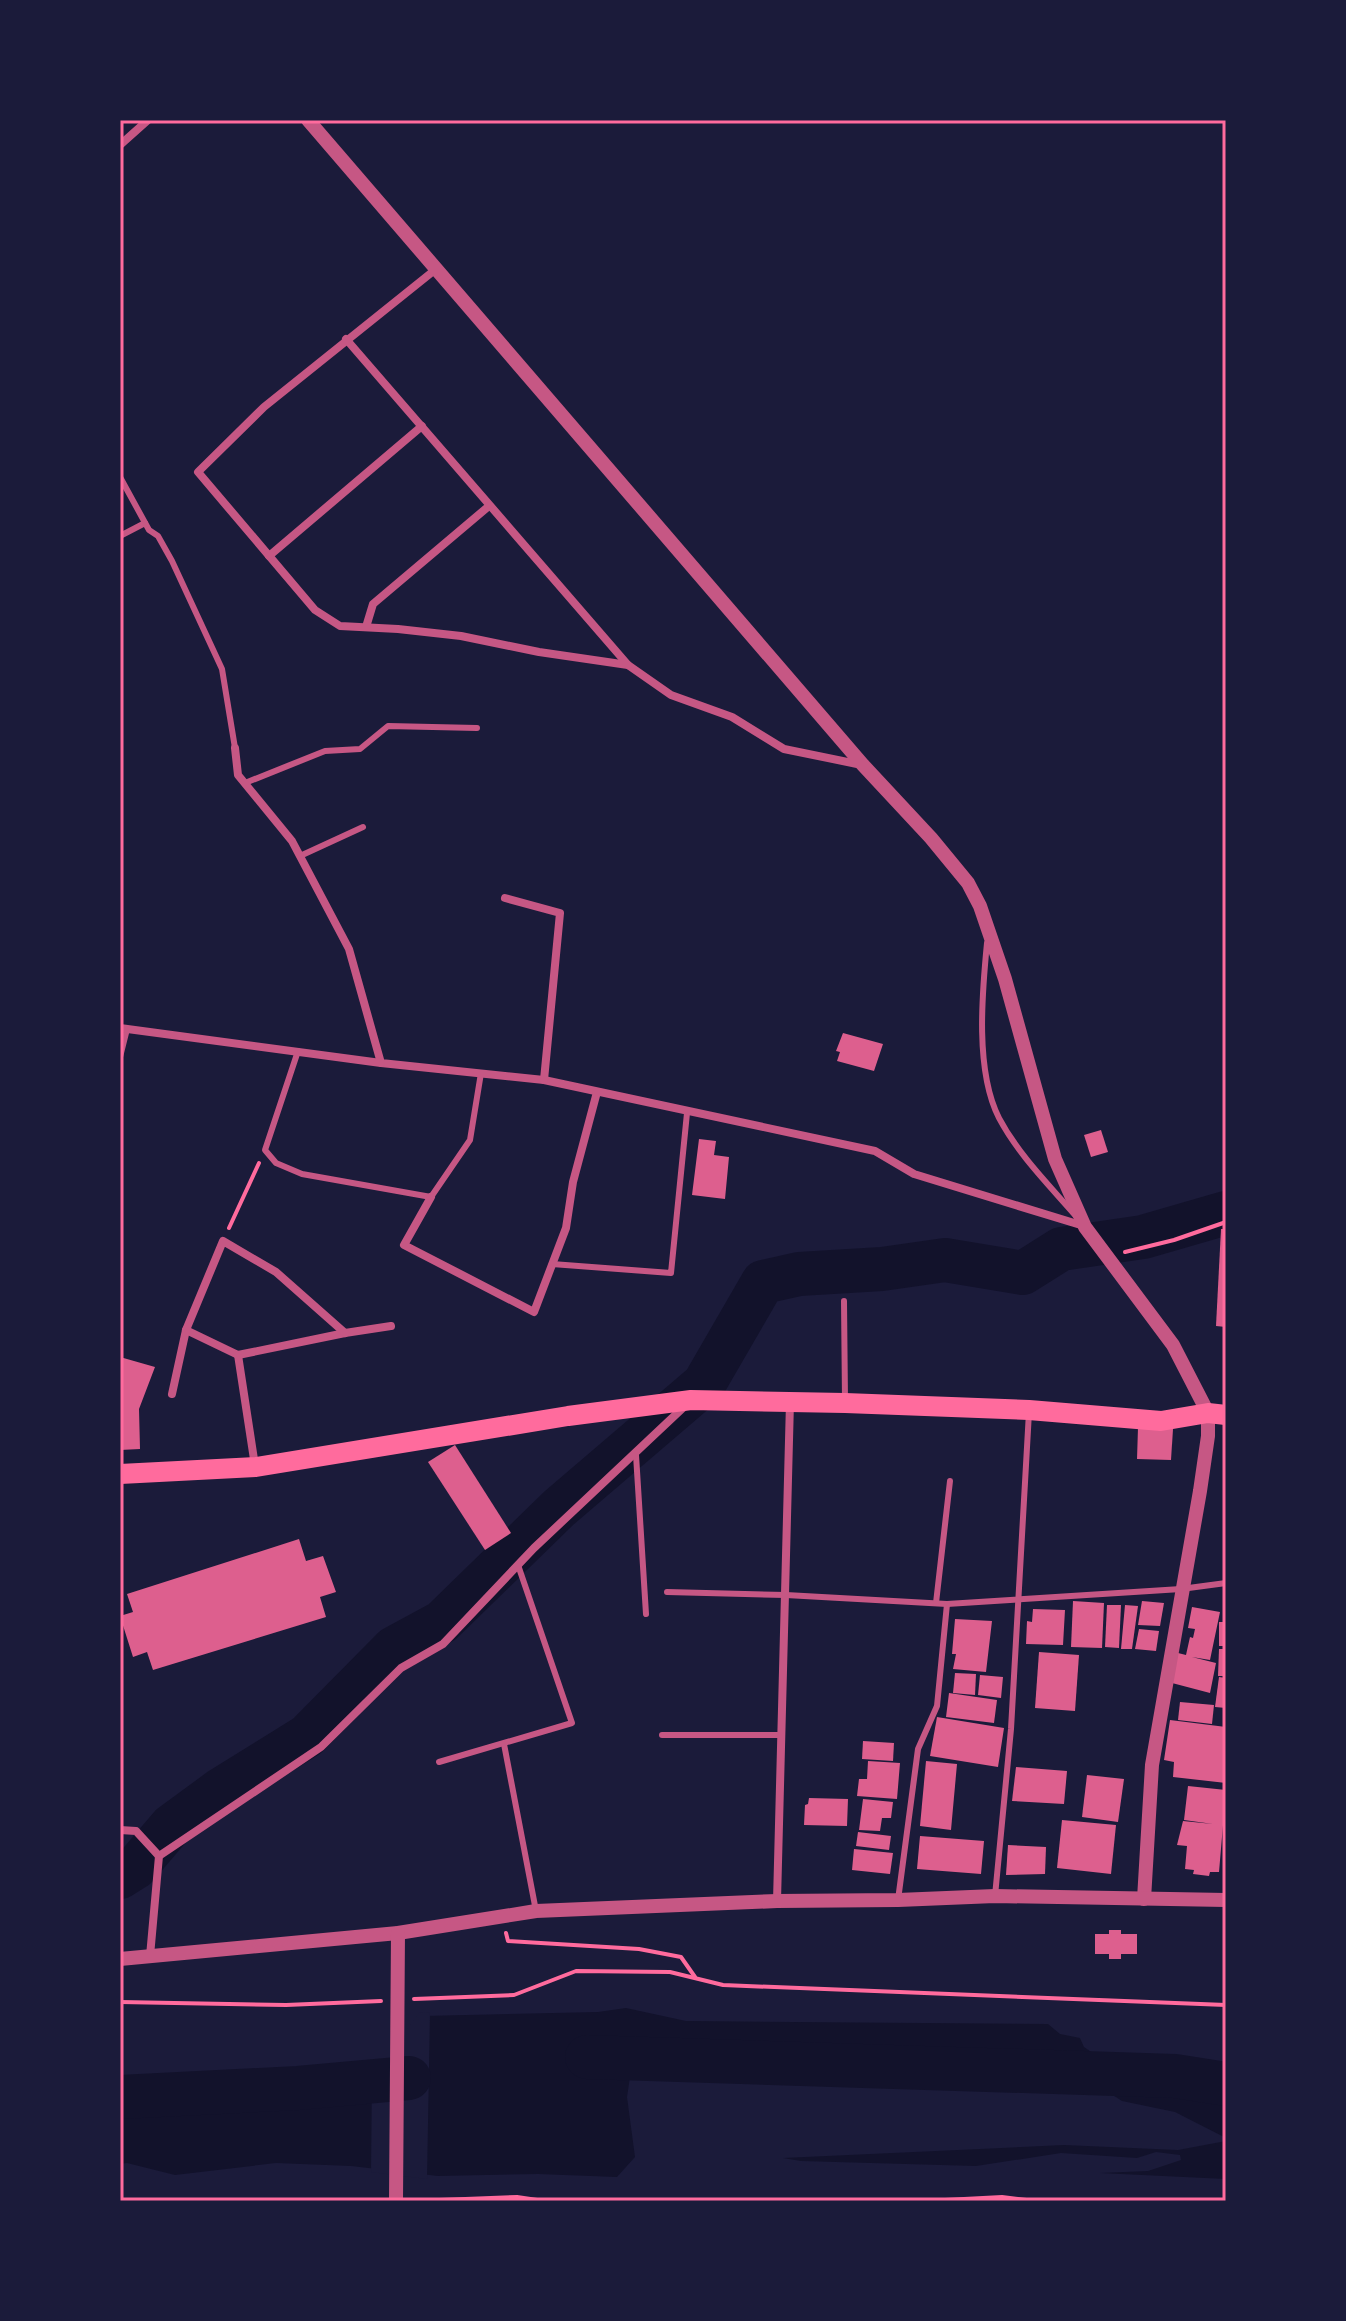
<svg xmlns="http://www.w3.org/2000/svg" width="1346" height="2321" font-family="Lato,sans-serif">
  <style>
    .water { fill: #12122b }
    .pier { fill: #1b1b3a }
    .lines { fill: none; stroke-linecap: round; stroke-linejoin: round }
    .river { stroke: #12122b; stroke-width: 44 }
    .building { fill: #dd5f8e }
    .path { stroke: #ff6b9d; stroke-width: 4 }
    .service { stroke: #c65784; stroke-width: 6 }
    .minor { stroke: #c65784; stroke-width: 8 }
    .tertiary { stroke: #c65784; stroke-width: 14 }
    .primary { stroke: #ff6b9d; stroke-width: 20 }
    .neatline { fill: none; stroke: #ff6b9d; stroke-width: 3 }
  </style>
  <rect width="100%" height="100%" fill="#1b1b3a"/>
  <g class="water">
    <path d="M626,2008L686,2021L1048,2024L1060,2034L1080,2038L1084,2047L1113,2067L1146,2068L1205,2087H1226V2138L1175,2112L1122,2101L1071,2068L1033,2056C906,2049 777,2035 651,2054L630,2077L627,2097L635,2157L617,2177L538,2174L438,2176L351,2166L276,2163L175,2175L127,2163L120,2164V2114L314,2094L379,2075L422,2016L598,2012Z"/>
    <polygon points="1226,2141 1226,2179 1100,2173 1148,2171 1181,2160 1180,2155 1156,2152 1137,2158 1061,2153 976,2166 801,2161 783,2158 1064,2145 1178,2150"/>
  </g>
  <polygon class="pier" points="430,2012 427,2179 371,2172 372,2073 376,2071 419,2013"/>
  <g class="lines">
    <g class="river">
      <polyline points="120,1877 136,1867 171,1826 220,1790 307,1736 394,1648 442,1622 559,1508 704,1384 763,1282 799,1274 882,1269 945,1260 1023,1273 1061,1249 1143,1237 1226,1213"/>
      <polyline points="587,2057 1175,2076 1226,2084"/>
      <polyline points="120,2097 298,2088 409,2078"/>
    </g>
  </g>
  <g class="building">
    <polygon points="843,1033 883,1044 874,1071 837,1061 840,1052 836,1051"/>
    <polygon points="1101,1130 1108,1152 1091,1157 1084,1135"/>
    <polygon points="699,1139 716,1141 714,1155 729,1157 725,1199 692,1195"/>
    <polygon points="1221,1229 1226,1229 1226,1327 1216,1326"/>
    <polygon points="120,1357 155,1367 139,1409 140,1449 120,1450"/>
    <polygon points="1138,1427 1173,1429 1171,1460 1137,1459"/>
    <polygon points="455,1445 511,1533 485,1550 428,1462"/>
    <polygon points="299,1539 306,1561 323,1556 336,1592 320,1597 326,1617 153,1670 147,1652 133,1657 120,1616 133,1612 127,1594"/>
    <polygon points="1073,1601 1104,1603 1102,1648 1071,1647"/>
    <polygon points="1142,1601 1164,1603 1160,1626 1138,1625"/>
    <polygon points="1107,1605 1121,1605 1119,1648 1105,1647"/>
    <polygon points="1125,1605 1138,1606 1132,1649 1121,1649"/>
    <polygon points="1192,1607 1220,1612 1210,1660 1192,1657 1216,1663 1210,1693 1172,1683 1178,1653 1186,1655 1190,1637 1193,1638 1195,1629 1188,1628"/>
    <polygon points="1033,1609 1065,1610 1063,1645 1026,1644 1027,1621 1032,1622"/>
    <polygon points="955,1619 992,1621 986,1672 953,1669 956,1654 952,1654"/>
    <rect x="1219" y="1622" width="7" height="24"/>
    <polygon points="1139,1629 1159,1631 1156,1651 1135,1649"/>
    <polygon points="1219,1649 1226,1649 1226,1676 1218,1676"/>
    <polygon points="1039,1652 1079,1655 1075,1711 1035,1708"/>
    <polygon points="955,1673 976,1674 975,1695 953,1693"/>
    <polygon points="980,1675 1003,1677 1001,1698 978,1695"/>
    <polygon points="1219,1677 1226,1678 1226,1708 1215,1707"/>
    <polygon points="949,1693 997,1700 994,1723 946,1717"/>
    <polygon points="1180,1702 1214,1705 1212,1724 1178,1720"/>
    <polygon points="937,1717 1004,1728 998,1767 930,1756"/>
    <polygon points="1170,1720 1226,1727 1226,1783 1173,1777 1174,1762 1164,1760"/>
    <polygon points="863,1741 894,1743 893,1761 862,1759"/>
    <polygon points="868,1761 900,1763 897,1799 857,1796 859,1779 867,1779"/>
    <polygon points="926,1761 957,1764 951,1830 920,1826"/>
    <polygon points="1016,1767 1067,1771 1064,1804 1012,1801"/>
    <polygon points="1087,1775 1124,1779 1118,1822 1082,1817"/>
    <polygon points="1188,1786 1226,1790 1219,1872 1210,1872 1209,1876 1193,1874 1194,1870 1185,1869 1187,1846 1177,1845 1183,1821 1213,1824 1184,1820"/>
    <polygon points="809,1798 848,1799 847,1826 804,1825 805,1805 808,1804"/>
    <polygon points="863,1799 893,1802 891,1818 882,1818 880,1831 859,1830"/>
    <polygon points="1062,1820 1116,1825 1111,1874 1057,1868"/>
    <polygon points="858,1832 891,1836 889,1850 856,1846"/>
    <polygon points="920,1836 984,1841 981,1874 917,1869"/>
    <polygon points="1008,1845 1046,1847 1045,1874 1006,1875"/>
    <polygon points="854,1849 893,1853 890,1874 852,1870"/>
    <polygon points="1109,1930 1121,1930 1121,1934 1137,1934 1137,1954 1121,1954 1121,1959 1109,1959 1109,1954 1095,1954 1095,1934 1109,1934"/>
  </g>
  <g class="lines">
    <g class="path">
      <polyline points="229,1228 259,1163"/>
      <polyline points="1125,1252 1174,1240 1226,1222"/>
      <polyline points="506,1933 508,1941 639,1949 681,1957 695,1977"/>
      <polyline points="414,1999 514,1995 576,1971 670,1972 723,1985 1226,2005"/>
      <polyline points="120,2002 286,2005 381,2001"/>
      <polyline points="414,2201 517,2197 544,2201"/>
      <polyline points="926,2201 1002,2197 1035,2201"/>
    </g>
    <g class="service">
      <polyline points="120,477 149,530 158,536 172,561 222,669 235,748"/>
      <polyline points="120,536 145,523"/>
      <polyline points="245,783 325,751 360,749 388,726 477,728"/>
      <polyline points="300,856 363,827"/>
      <path d="M987,943C982,994 975,1071 999,1118C1018,1154 1048,1184 1075,1215"/>
      <polyline points="298,1051 265,1150 276,1163 302,1174 431,1197 470,1140 481,1073"/>
      <polyline points="120,1057 127,1029"/>
      <polyline points="552,1264 671,1273 687,1113"/>
      <polyline points="844,1301 845,1401"/>
      <polyline points="636,1455 646,1614"/>
      <polyline points="667,1592 786,1595 947,1604 1181,1589 1226,1583"/>
      <polyline points="936,1603 950,1481"/>
      <polyline points="662,1735 781,1735"/>
      <polyline points="504,1744 536,1911"/>
      <polyline points="439,1762 572,1723 518,1565"/>
      <polyline points="995,1896 1011,1729 1029,1412"/>
      <polyline points="898,1900 918,1749 937,1706 947,1604"/>
    </g>
    <g class="minor">
      <polyline points="120,145 148,120"/>
      <polyline points="436,269 264,407 198,472 315,610 340,626 398,629 461,636 539,652 628,665 671,695 732,717 784,749 862,765"/>
      <polyline points="346,339 628,665"/>
      <polyline points="269,556 422,426"/>
      <polyline points="366,627 373,604 489,506"/>
      <polyline points="235,748 238,775 292,841 349,949 381,1063 544,1080 875,1151 914,1174 1084,1226"/>
      <polyline points="505,898 560,913 544,1080"/>
      <polyline points="120,1028 381,1063"/>
      <polyline points="431,1197 404,1245 534,1312 566,1228 573,1182 597,1092"/>
      <polyline points="186,1330 238,1355 345,1333 391,1326"/>
      <polyline points="238,1355 255,1466"/>
      <polyline points="172,1394 186,1330 223,1241 276,1272 345,1333"/>
      <polyline points="120,1830 136,1831 159,1856"/>
      <polyline points="777,1901 790,1402"/>
      <polyline points="150,1956 159,1856 321,1747 401,1668 443,1644 534,1548 687,1404"/>
    </g>
    <g class="tertiary">
      <polyline points="308,120 863,765 931,838 968,883 980,906 1005,979 1055,1159 1085,1227 1173,1345 1208,1413 1208,1436 1200,1491 1152,1765 1144,1899"/>
      <polyline points="120,1959 398,1933 536,1911 777,1901 898,1900 995,1896 1226,1900"/>
      <polyline points="396,2201 398,1933"/>
    </g>
    <polyline class="primary" points="120,1474 256,1467 568,1416 691,1400 845,1403 1029,1410 1161,1421 1208,1413 1226,1415"/>
  </g>
  <rect width="1346" height="2321" fill="none" stroke="#1b1b3a" stroke-width="244"/>
  <rect x="122" y="122" width="1102" height="2077" class="neatline"/>
</svg>
